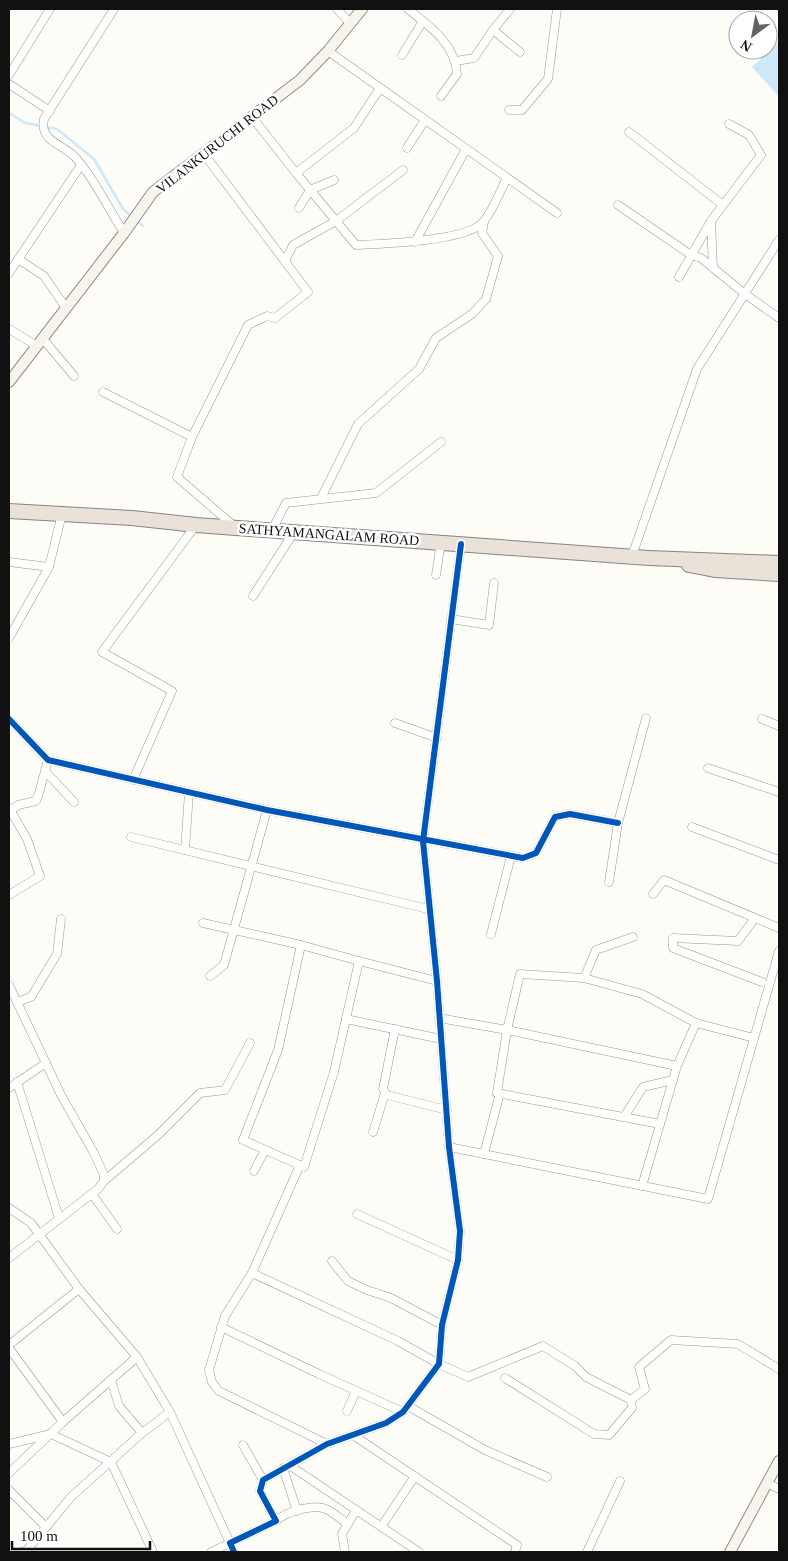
<svg xmlns="http://www.w3.org/2000/svg" width="788" height="1561" font-family="'Times New Roman',serif">
  <style>
    .water { fill: #cde8f7 }
    .lines { fill: none; stroke-linecap: round; stroke-linejoin: round }
    .stream { stroke: #cde8f7; stroke-width: 2.5 }
    .street-casing { stroke: #979795; stroke-width: 9 }
    .secondary-casing { stroke: #8e8d8b; stroke-width: 12 }
    .highway-casing { stroke: #858482; stroke-width: 16 }
    .street { stroke: #fffffe; stroke-width: 8 }
    .secondary { stroke: #f6f4eb; stroke-width: 10 }
    .highway { stroke: #eae1d8; stroke-width: 14 }
    .cycleway-casing { stroke: #fff; stroke-width: 9 }
    .cycleway { stroke: #0057b8; stroke-width: 6 }
    .labels { text-anchor: middle; stroke-width: 5; stroke-linejoin: round; paint-order: stroke }
    .street-label { font-size: 14px; fill: #111; stroke: #fff }
  </style>
  <rect width="100%" height="100%" fill="#fdfcf7"/>
  <polygon class="water" points="779,41 779,97 752,67"/>
  <g class="lines">
    <g class="stream">
      <polyline points="9,113 25,123 57,129 94,159 123,209 132,217"/>
      <polyline points="136,220 143,226"/>
    </g>
    <g class="street-casing">
      <g id="street">
        <path d="M114,9L44,119C39,140 61,144 73,155C92,174 109,210 124,233"/>
        <polyline points="337,9 350,23"/>
        <path d="M408,9C430,27 455,43 457,74L441,96"/>
        <polyline points="493,30 520,52"/>
        <polyline points="328,51 557,213"/>
        <polyline points="402,55 423,21"/>
        <polyline points="456,61 474,58 493,30 510,9"/>
        <polyline points="9,75 50,9"/>
        <polyline points="9,84 50,111"/>
        <polyline points="509,110 522,110 548,79 557,9"/>
        <path d="M252,117L296,173L356,245C382,244 468,241 483,222C493,211 500,191 507,178"/>
        <polyline points="629,132 723,205"/>
        <polyline points="407,148 425,120"/>
        <polyline points="204,154 308,292 275,318 267,316 248,325 192,437 177,477 235,527"/>
        <polyline points="296,173 354,128 380,88"/>
        <polyline points="618,205 691,255 701,258 745,294 779,318"/>
        <polyline points="299,208 310,190 334,180"/>
        <polyline points="711,221 713,268"/>
        <polyline points="415,242 466,149"/>
        <polyline points="18,259 44,276 66,308"/>
        <polyline points="285,261 293,245 336,221 403,170"/>
        <polyline points="9,273 81,165"/>
        <polyline points="679,277 711,221 761,155 749,135 729,124"/>
        <polyline points="9,329 37,346"/>
        <polyline points="43,339 74,376"/>
        <polyline points="103,392 192,437"/>
        <polyline points="321,498 358,424 419,369 436,338 472,314 486,299 498,256 482,233 484,222"/>
        <polyline points="272,530 286,503 376,493 441,442"/>
        <polyline points="632,556 697,369 779,240"/>
        <polyline points="9,562 49,567"/>
        <polyline points="436,575 441,542"/>
        <polyline points="253,596 294,532"/>
        <polyline points="451,619 489,625 494,583"/>
        <polyline points="9,638 49,567 62,514"/>
        <polyline points="9,719 48,760 267,810 523,858 536,853 555,817 570,814 618,823"/>
        <polyline points="762,719 779,726"/>
        <polyline points="395,723 437,738"/>
        <polyline points="708,768 779,792"/>
        <polyline points="45,771 74,802"/>
        <polyline points="133,780 172,691 102,652 196,525"/>
        <polyline points="9,808 27,839 40,876 9,895"/>
        <polyline points="10,811 18,805 36,801 39,793 48,760"/>
        <polyline points="692,827 779,860"/>
        <polyline points="131,837 428,909"/>
        <polyline points="185,850 189,792"/>
        <polyline points="609,882 618,823 646,718"/>
        <polyline points="653,894 664,880 779,928"/>
        <polyline points="755,918 738,941 673,938 673,948 762,982"/>
        <polyline points="203,923 301,945 359,961 437,981"/>
        <polyline points="491,934 511,856"/>
        <polyline points="301,945 278,1050 243,1140 304,1167 334,1072 359,961"/>
        <polyline points="210,976 224,965 267,810"/>
        <polyline points="584,978 596,950 633,937"/>
        <polyline points="9,985 61,1095 94,1153 104,1175 104,1181 98,1189 9,1258"/>
        <polyline points="17,1002 31,997 57,954 61,919"/>
        <polyline points="439,1018 507,1030 677,1066"/>
        <polyline points="346,1019 441,1039"/>
        <polyline points="395,1029 383,1089 387,1095 447,1110"/>
        <polyline points="17,1082 59,1218"/>
        <polyline points="9,1088 46,1063"/>
        <polyline points="624,1117 643,1087 673,1080"/>
        <polyline points="660,1124 497,1093 507,1030 520,974 584,978 642,994 696,1023 754,1038"/>
        <polyline points="373,1132 385,1093"/>
        <polyline points="449,1147 708,1199 779,951"/>
        <polyline points="484,1154 500,1093"/>
        <polyline points="300,1165 252,1273 225,1316 209,1370 212,1382 219,1391 327,1444"/>
        <polyline points="254,1171 265,1150"/>
        <polyline points="104,1181 158,1135 200,1093 225,1090 250,1043"/>
        <polyline points="642,1186 677,1066 696,1023"/>
        <polyline points="92,1194 117,1229"/>
        <polyline points="9,1208 31,1223 79,1289 137,1357 170,1412 230,1543 211,1552"/>
        <polyline points="357,1214 458,1260"/>
        <polyline points="332,1261 348,1281 367,1290 391,1298 442,1325"/>
        <polyline points="252,1273 398,1341 439,1364 468,1377 543,1346 575,1366 586,1377 631,1400"/>
        <polyline points="221,1327 319,1374 403,1412"/>
        <polyline points="9,1345 79,1289"/>
        <polyline points="9,1348 63,1422"/>
        <polyline points="505,1378 594,1434 609,1435 632,1408 631,1400 645,1389 639,1367 671,1340 738,1344 779,1369"/>
        <polyline points="111,1380 119,1406 142,1433"/>
        <polyline points="408,1406 485,1450 547,1477"/>
        <polyline points="347,1411 356,1391"/>
        <polyline points="353,1435 517,1545 515,1552"/>
        <polyline points="9,1444 51,1434 111,1462 153,1552"/>
        <polyline points="243,1445 263,1480"/>
        <polyline points="289,1465 419,1552"/>
        <polyline points="283,1468 297,1511"/>
        <polyline points="9,1473 65,1420 137,1357"/>
        <polyline points="767,1483 779,1489"/>
        <polyline points="9,1490 46,1527"/>
        <path d="M276,1521C287,1511 315,1503 328,1510C335,1514 341,1519 348,1524"/>
        <polyline points="381,1527 415,1476"/>
        <polyline points="22,1552 27,1550 71,1497 142,1433 170,1412"/>
        <polyline points="234,1552 230,1543 276,1521 260,1491 263,1480 327,1444 386,1423 403,1412 439,1364 442,1325 458,1260 460,1231 449,1147 437,981 423,841 461,544"/>
        <polyline points="345,1552 342,1534 356,1510"/>
        <polyline points="587,1552 620,1481"/>
      </g>
    </g>
    <g class="secondary-casing">
      <g id="secondary">
        <polyline points="9,382 124,233 153,192 300,80 328,51 362,9"/>
        <polyline points="730,1552 779,1461"/>
      </g>
    </g>
    <g class="highway-casing">
      <g id="highway">
        <polyline points="9,511 132,518 196,525 649,558 779,563"/>
        <polyline points="689,565 715,570 779,574"/>
      </g>
    </g>
    <use href="#street" class="street"/>
    <use href="#secondary" class="secondary"/>
    <use href="#highway" class="highway"/>
    <g class="cycleway-casing">
      <g id="cycleway">
        <polyline points="9,719 48,760 267,810 523,858 536,853 555,817 570,814 618,823"/>
        <polyline points="234,1552 230,1543 276,1521 260,1491 263,1480 327,1444 386,1423 403,1412 439,1364 442,1325 458,1260 460,1231 449,1147 437,981 423,841 461,544"/>
      </g>
    </g>
    <use href="#cycleway" class="cycleway"/>
  </g>
  <g class="labels">
    <g class="street-label">
      <text transform="translate(217 144) rotate(-38)" y="5">VILANKURUCHI ROAD</text>
      <text transform="translate(329 534) rotate(4)" y="5">SATHYAMANGALAM ROAD</text>
    </g>
  </g>
  <rect width="788" height="1561" fill="none" stroke="#111111" stroke-width="20"/>
  <g transform="translate(753 35) rotate(212)"><circle r="24" fill="#ffffff" stroke="#a0a0a0"/>
  <path d="M0-4L9 19L0 12L-9 19Z" fill="#646362"/>
  <text y="-8" font-size="14" font-weight="bold" text-anchor="middle" fill="#111111">N</text>
  </g>
  <path d="M12 1541v8h138v-8" fill="none" stroke="#111111" stroke-width="2.5"/>
  <text x="20" y="1541" font-size="15" fill="#111111" stroke="#ffffff" stroke-width="4" paint-order="stroke">100 m</text>
</svg>
